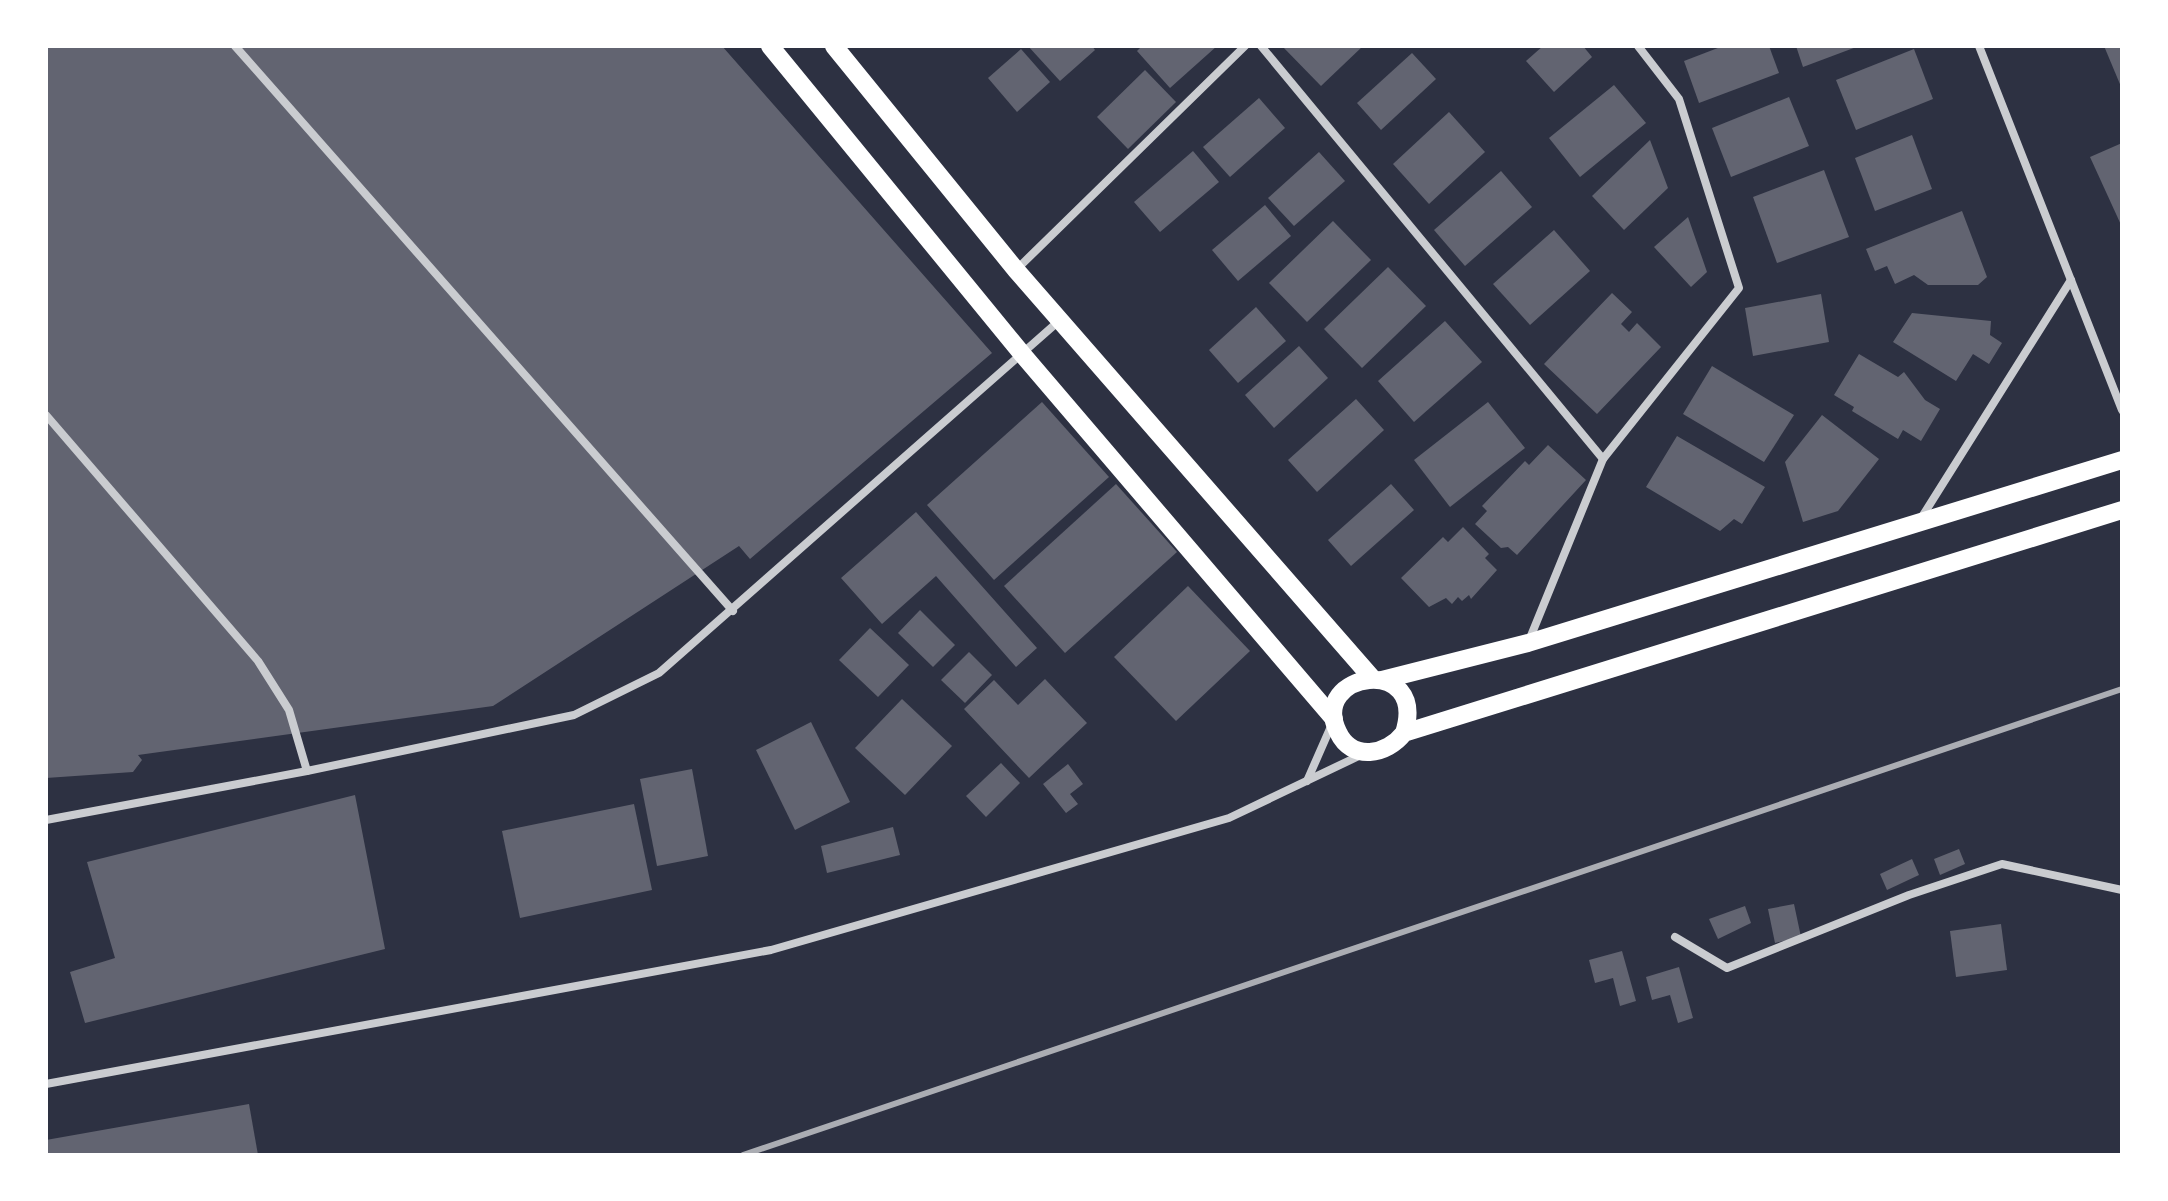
<svg xmlns="http://www.w3.org/2000/svg" width="2168" height="1201" font-family="Montserrat,sans-serif">
  <style>
    .building { fill: #626471 }
    .lines { fill: none; stroke-linecap: round; stroke-linejoin: round }
    .minor { stroke: #caccd0; stroke-width: 8 }
    .primary { stroke: #fff; stroke-width: 18 }
    .rail { stroke: #abadb3; stroke-width: 6 }
  </style>
  <rect width="100%" height="100%" fill="#2d3142"/>
  <g class="building">
    <polygon points="46,46 722,46 992,353 750,559 739,546 493,706 138,755 142,760 133,772 46,778"/>
    <polygon points="1028,46 1092,46 1095,50 1060,81"/>
    <polygon points="1142,46 1217,46 1170,88 1137,51"/>
    <polygon points="1282,46 1363,46 1321,86"/>
    <polygon points="1543,46 1583,46 1592,57 1554,92 1526,61"/>
    <polygon points="1723,46 1769,46 1779,73 1699,103 1684,61"/>
    <polygon points="1796,46 1859,46 1803,67"/>
    <polygon points="2104,46 2122,46 2122,89"/>
    <polygon points="1021,49 1050,82 1017,112 988,78"/>
    <polygon points="1914,49 1933,99 1856,130 1836,80"/>
    <polygon points="1412,53 1436,79 1381,130 1357,103"/>
    <polygon points="1145,70 1176,102 1128,149 1097,117"/>
    <polygon points="1614,85 1646,123 1580,177 1549,138"/>
    <polygon points="1789,97 1809,146 1731,177 1712,128"/>
    <polygon points="1259,98 1285,128 1230,177 1203,147"/>
    <polygon points="1449,112 1485,152 1429,204 1393,164"/>
    <polygon points="1912,135 1932,189 1875,211 1855,158"/>
    <polygon points="1650,140 1668,188 1624,230 1592,196"/>
    <polygon points="2122,143 2122,227 2090,157"/>
    <polygon points="1193,151 1219,182 1160,232 1134,202"/>
    <polygon points="1319,152 1345,181 1294,226 1268,198"/>
    <polygon points="1824,170 1849,237 1777,263 1753,197"/>
    <polygon points="1501,171 1532,207 1465,266 1434,230"/>
    <polygon points="1265,205 1291,236 1238,281 1212,250"/>
    <polygon points="1962,211 1987,277 1978,285 1928,285 1914,275 1895,284 1887,266 1875,271 1866,249"/>
    <polygon points="1688,217 1707,272 1691,287 1654,247"/>
    <polygon points="1333,221 1371,260 1307,322 1269,283"/>
    <polygon points="1554,230 1590,271 1530,325 1493,284"/>
    <polygon points="1388,267 1426,306 1362,368 1324,329"/>
    <polygon points="1612,293 1632,312 1621,324 1629,332 1637,323 1661,347 1597,414 1544,364"/>
    <polygon points="1821,294 1829,342 1753,356 1745,308"/>
    <polygon points="1256,307 1286,341 1238,383 1209,350"/>
    <polygon points="1912,313 1991,321 1990,335 2002,343 1989,364 1973,354 1956,381 1893,342"/>
    <polygon points="1445,321 1482,362 1414,422 1378,381"/>
    <polygon points="1299,346 1328,378 1274,428 1245,395"/>
    <polygon points="1859,354 1898,377 1904,372 1925,400 1940,409 1921,441 1903,430 1898,439 1852,411 1854,407 1834,395"/>
    <polygon points="1712,366 1794,415 1764,462 1683,414"/>
    <polygon points="1356,399 1384,430 1317,492 1288,460"/>
    <polygon points="1042,402 1109,477 994,580 927,505"/>
    <polygon points="1488,402 1525,448 1450,507 1414,460"/>
    <polygon points="1822,415 1879,459 1838,511 1803,522 1785,462"/>
    <polygon points="1677,436 1765,487 1742,524 1734,519 1720,531 1646,487"/>
    <polygon points="1548,445 1586,480 1517,555 1508,547 1501,548 1475,524 1487,511 1482,506 1525,461 1529,465"/>
    <polygon points="1116,484 1177,552 1065,653 1004,586"/>
    <polygon points="1391,484 1414,510 1351,566 1328,540"/>
    <polygon points="916,512 1037,648 1016,667 936,576 882,624 841,578"/>
    <polygon points="1463,527 1489,554 1485,558 1497,570 1471,599 1469,595 1462,601 1458,597 1452,604 1446,598 1429,607 1401,578 1443,537 1448,542"/>
    <polygon points="1188,586 1250,651 1176,721 1114,657"/>
    <polygon points="920,610 955,645 933,667 898,633"/>
    <polygon points="870,628 909,665 878,697 839,660"/>
    <polygon points="969,652 992,675 965,703 941,680"/>
    <polygon points="1045,679 1087,723 1029,778 964,709 994,680 1018,705"/>
    <polygon points="902,699 952,746 905,795 855,748"/>
    <polygon points="811,722 850,802 795,830 756,750"/>
    <polygon points="1001,763 1020,783 986,817 966,796"/>
    <polygon points="1068,764 1083,784 1070,794 1078,804 1066,813 1043,784"/>
    <polygon points="692,769 708,856 657,866 640,779"/>
    <polygon points="355,795 385,949 85,1023 70,972 115,958 87,862"/>
    <polygon points="634,804 652,890 520,918 502,831"/>
    <polygon points="893,827 900,855 827,873 821,846"/>
    <polygon points="1959,849 1965,864 1940,875 1934,859"/>
    <polygon points="1912,859 1919,875 1887,890 1880,874"/>
    <polygon points="1794,904 1801,937 1775,943 1768,909"/>
    <polygon points="1745,906 1751,923 1718,939 1709,919"/>
    <polygon points="2001,924 2007,970 1956,977 1950,931"/>
    <polygon points="1622,951 1636,1001 1620,1006 1613,978 1595,983 1589,960"/>
    <polygon points="1679,967 1693,1018 1678,1023 1670,995 1652,1000 1646,977"/>
    <polygon points="249,1104 258,1155 46,1155 46,1140"/>
  </g>
  <g class="lines">
    <g class="minor">
      <polyline points="235,46 733,611"/>
      <polyline points="1261,46 1603,459"/>
      <polyline points="1979,46 2122,410"/>
      <polyline points="1017,269 1245,46"/>
      <polyline points="46,415 258,661 289,710 307,771"/>
      <polyline points="1920,520 2071,280"/>
      <polyline points="1528,643 1603,459 1739,288 1679,99 1638,46"/>
      <polyline points="1307,781 1332,724"/>
      <polyline points="46,820 307,771 574,715 659,673 1060,320"/>
      <polyline points="1675,937 1727,968 1909,895 2002,864 2122,890"/>
      <polyline points="46,1084 771,950 1229,818 1363,754"/>
    </g>
    <g class="primary">
      <polyline points="770,46 1023,355 1334,719"/>
      <polyline points="834,46 1016,270 1372,678"/>
      <polyline points="1382,680 1528,643 2122,460"/>
      <path d="M1404,733C1429,654 1308,671 1338,732C1352,762 1387,755 1404,733L2122,510"/>
    </g>
    <polyline class="rail" points="743,1155 2122,689"/>
  </g>
  <rect width="2168" height="1201" fill="none" stroke="#ffffff" stroke-width="96"/>
</svg>
